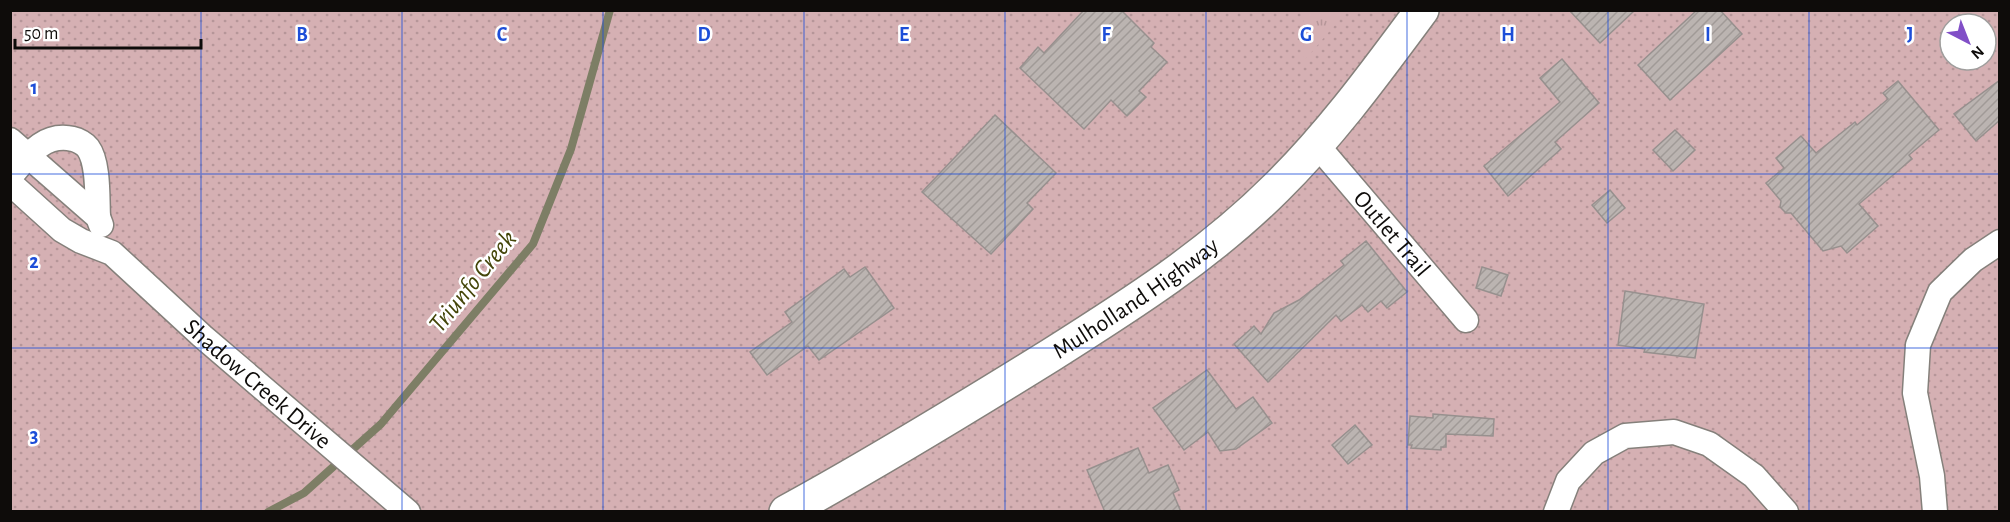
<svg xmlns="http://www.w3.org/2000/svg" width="2010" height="522" font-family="'Alegreya Sans',sans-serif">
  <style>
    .grass { fill: url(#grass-dots); fill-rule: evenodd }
    .park { fill: url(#park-tufts) }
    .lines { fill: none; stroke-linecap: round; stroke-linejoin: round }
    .stream { stroke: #7d7e65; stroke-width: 8 }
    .building { fill: url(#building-hatch); stroke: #97908e; stroke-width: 1.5 }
    .street-casing { stroke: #85807b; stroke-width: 27 }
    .secondary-casing { stroke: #85807b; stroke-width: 36 }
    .street { stroke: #fff; stroke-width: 24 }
    .secondary { stroke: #fff; stroke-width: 33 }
    .grid { fill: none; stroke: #1d4ed8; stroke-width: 1.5; stroke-opacity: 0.55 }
    .labels { text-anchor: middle; stroke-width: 5; stroke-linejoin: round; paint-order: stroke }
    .street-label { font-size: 24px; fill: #0e0c0a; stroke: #fff }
    .water-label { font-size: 26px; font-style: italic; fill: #434508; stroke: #fff }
    .grid-label { font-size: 20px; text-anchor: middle; font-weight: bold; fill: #1d4ed8; stroke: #fff; stroke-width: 5; stroke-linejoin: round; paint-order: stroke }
  </style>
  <defs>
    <pattern id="grass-dots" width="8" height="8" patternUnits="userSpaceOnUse" patternTransform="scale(1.5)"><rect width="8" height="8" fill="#d5b0b3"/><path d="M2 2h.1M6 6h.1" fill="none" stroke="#b69699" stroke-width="1.8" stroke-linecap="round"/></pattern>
    <pattern id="park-tufts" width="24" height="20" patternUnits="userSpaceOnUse" patternTransform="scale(1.5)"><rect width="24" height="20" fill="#d5b0b3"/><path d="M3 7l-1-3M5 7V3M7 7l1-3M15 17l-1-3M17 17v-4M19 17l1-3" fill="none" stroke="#b69699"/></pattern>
    <pattern id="building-hatch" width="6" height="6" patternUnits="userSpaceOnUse" patternTransform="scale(1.5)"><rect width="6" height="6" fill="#bbb4b1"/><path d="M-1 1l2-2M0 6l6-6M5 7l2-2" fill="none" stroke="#a09a97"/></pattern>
  </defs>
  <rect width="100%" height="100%" fill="#e8e2dd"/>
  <path class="grass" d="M11,11H1999V511H11ZM1950,24H1986V60H1950Z"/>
  <polygon class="park" points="1304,11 1347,11 1303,62"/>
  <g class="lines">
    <polyline class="stream" points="268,512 304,493 381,424 533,244 571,149 610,10"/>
  </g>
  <g class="building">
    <polygon points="1084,10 1121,10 1154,43 1151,47 1167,62 1139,91 1146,97 1127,116 1111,100 1084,129 1020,68 1038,47 1044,53"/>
    <polygon points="1569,10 1635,10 1600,43"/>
    <polygon points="1697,10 1720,10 1742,34 1670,100 1638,65"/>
    <polygon points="1562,59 1599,103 1555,142 1561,149 1508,196 1484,166 1560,102 1540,78"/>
    <polygon points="2000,80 2000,120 1976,141 1954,114"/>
    <polygon points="1898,81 1939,130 1909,155 1912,159 1859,204 1878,226 1847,253 1841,246 1823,251 1791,213 1786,213 1780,207 1781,201 1766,183 1784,168 1776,158 1801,136 1816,153 1855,122 1857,125 1888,99 1883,93"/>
    <polygon points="995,115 1056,173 1027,203 1033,209 991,254 922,192"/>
    <polygon points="1675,130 1695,150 1673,171 1653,150"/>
    <polygon points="1610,190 1625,208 1607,223 1592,205"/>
    <polygon points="1366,241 1407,292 1387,308 1381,301 1368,312 1362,305 1341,321 1336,315 1268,382 1234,344 1254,326 1261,334 1274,313 1299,300 1344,265 1341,261"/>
    <polygon points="865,267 894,308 819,360 808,346 767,375 750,352 792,322 785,312 844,269 850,277"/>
    <polygon points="1482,267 1508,275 1501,296 1476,288"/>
    <polygon points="1625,291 1704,304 1695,358 1644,352 1645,349 1618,345"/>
    <polygon points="1207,370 1236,409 1253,397 1272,423 1236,449 1220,451 1208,432 1184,450 1153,408"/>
    <polygon points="1433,414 1494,419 1493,436 1446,434 1446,447 1441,447 1441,450 1411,448 1412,445 1408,445 1410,416 1433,418"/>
    <polygon points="1355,425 1372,445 1348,464 1332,445"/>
    <polygon points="1138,448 1149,473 1168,465 1179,490 1173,493 1181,512 1105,512 1087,470"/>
  </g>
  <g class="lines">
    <g class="street-casing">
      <g id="street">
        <polyline points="10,140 98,217 101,225"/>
        <path id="s1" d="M1317,145L1466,320"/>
        <path d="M10,177C27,157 43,132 73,139C78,140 85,144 88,148C99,163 97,199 98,217"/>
        <path id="s2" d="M10,183L62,230L81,241L112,253L202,336L408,512"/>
        <polyline points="1556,512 1568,481 1594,453 1625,436 1674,432 1709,444 1754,476 1786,512"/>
        <polyline points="1935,512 1932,476 1915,393 1918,345 1940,292 1973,260 2000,242"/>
      </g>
    </g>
    <g class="secondary-casing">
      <g id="secondary">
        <path id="s3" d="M786,512C876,463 964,409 1051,355C1130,305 1209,255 1276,188C1331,134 1376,72 1422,10"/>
      </g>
    </g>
    <use href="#street" class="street"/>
    <use href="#secondary" class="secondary"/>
  </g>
  <path class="grid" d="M201,10V512M402,10V512M603,10V512M804,10V512M1005,10V512M1206,10V512M1407,10V512M1608,10V512M1809,10V512M10,174H2000M10,348H2000"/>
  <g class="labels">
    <g class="street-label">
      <text dy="8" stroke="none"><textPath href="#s1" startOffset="116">Outlet Trail</textPath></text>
      <text dy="8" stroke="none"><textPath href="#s3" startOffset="410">Mulholland Highway</textPath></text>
      <text dy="8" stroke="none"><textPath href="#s2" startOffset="321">Shadow Creek Drive</textPath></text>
    </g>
    <g class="water-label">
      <text transform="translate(472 281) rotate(-51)" y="9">Triunfo Creek</text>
    </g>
  </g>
  <g class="grid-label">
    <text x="302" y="41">B</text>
    <text x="502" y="41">C</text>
    <text x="704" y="41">D</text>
    <text x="904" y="41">E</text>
    <text x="1106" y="41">F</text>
    <text x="1306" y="41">G</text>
    <text x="1508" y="41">H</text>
    <text x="1708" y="41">I</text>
    <text x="1910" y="41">J</text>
    <text x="34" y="94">1</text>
    <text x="34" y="268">2</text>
    <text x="34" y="442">3</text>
  </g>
  <rect width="2010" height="522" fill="none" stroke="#0e0c0a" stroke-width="24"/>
  <g transform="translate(1968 42) rotate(138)"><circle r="28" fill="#ffffff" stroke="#9f9e9d" stroke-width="1.5"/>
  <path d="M0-4.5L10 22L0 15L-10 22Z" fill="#814fc7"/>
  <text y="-9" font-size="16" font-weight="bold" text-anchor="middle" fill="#0e0c0a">N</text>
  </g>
  <path d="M15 39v9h186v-9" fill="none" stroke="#0e0c0a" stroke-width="3"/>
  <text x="24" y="39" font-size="18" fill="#0e0c0a" stroke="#ffffff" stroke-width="4.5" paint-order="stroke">50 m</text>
</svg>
